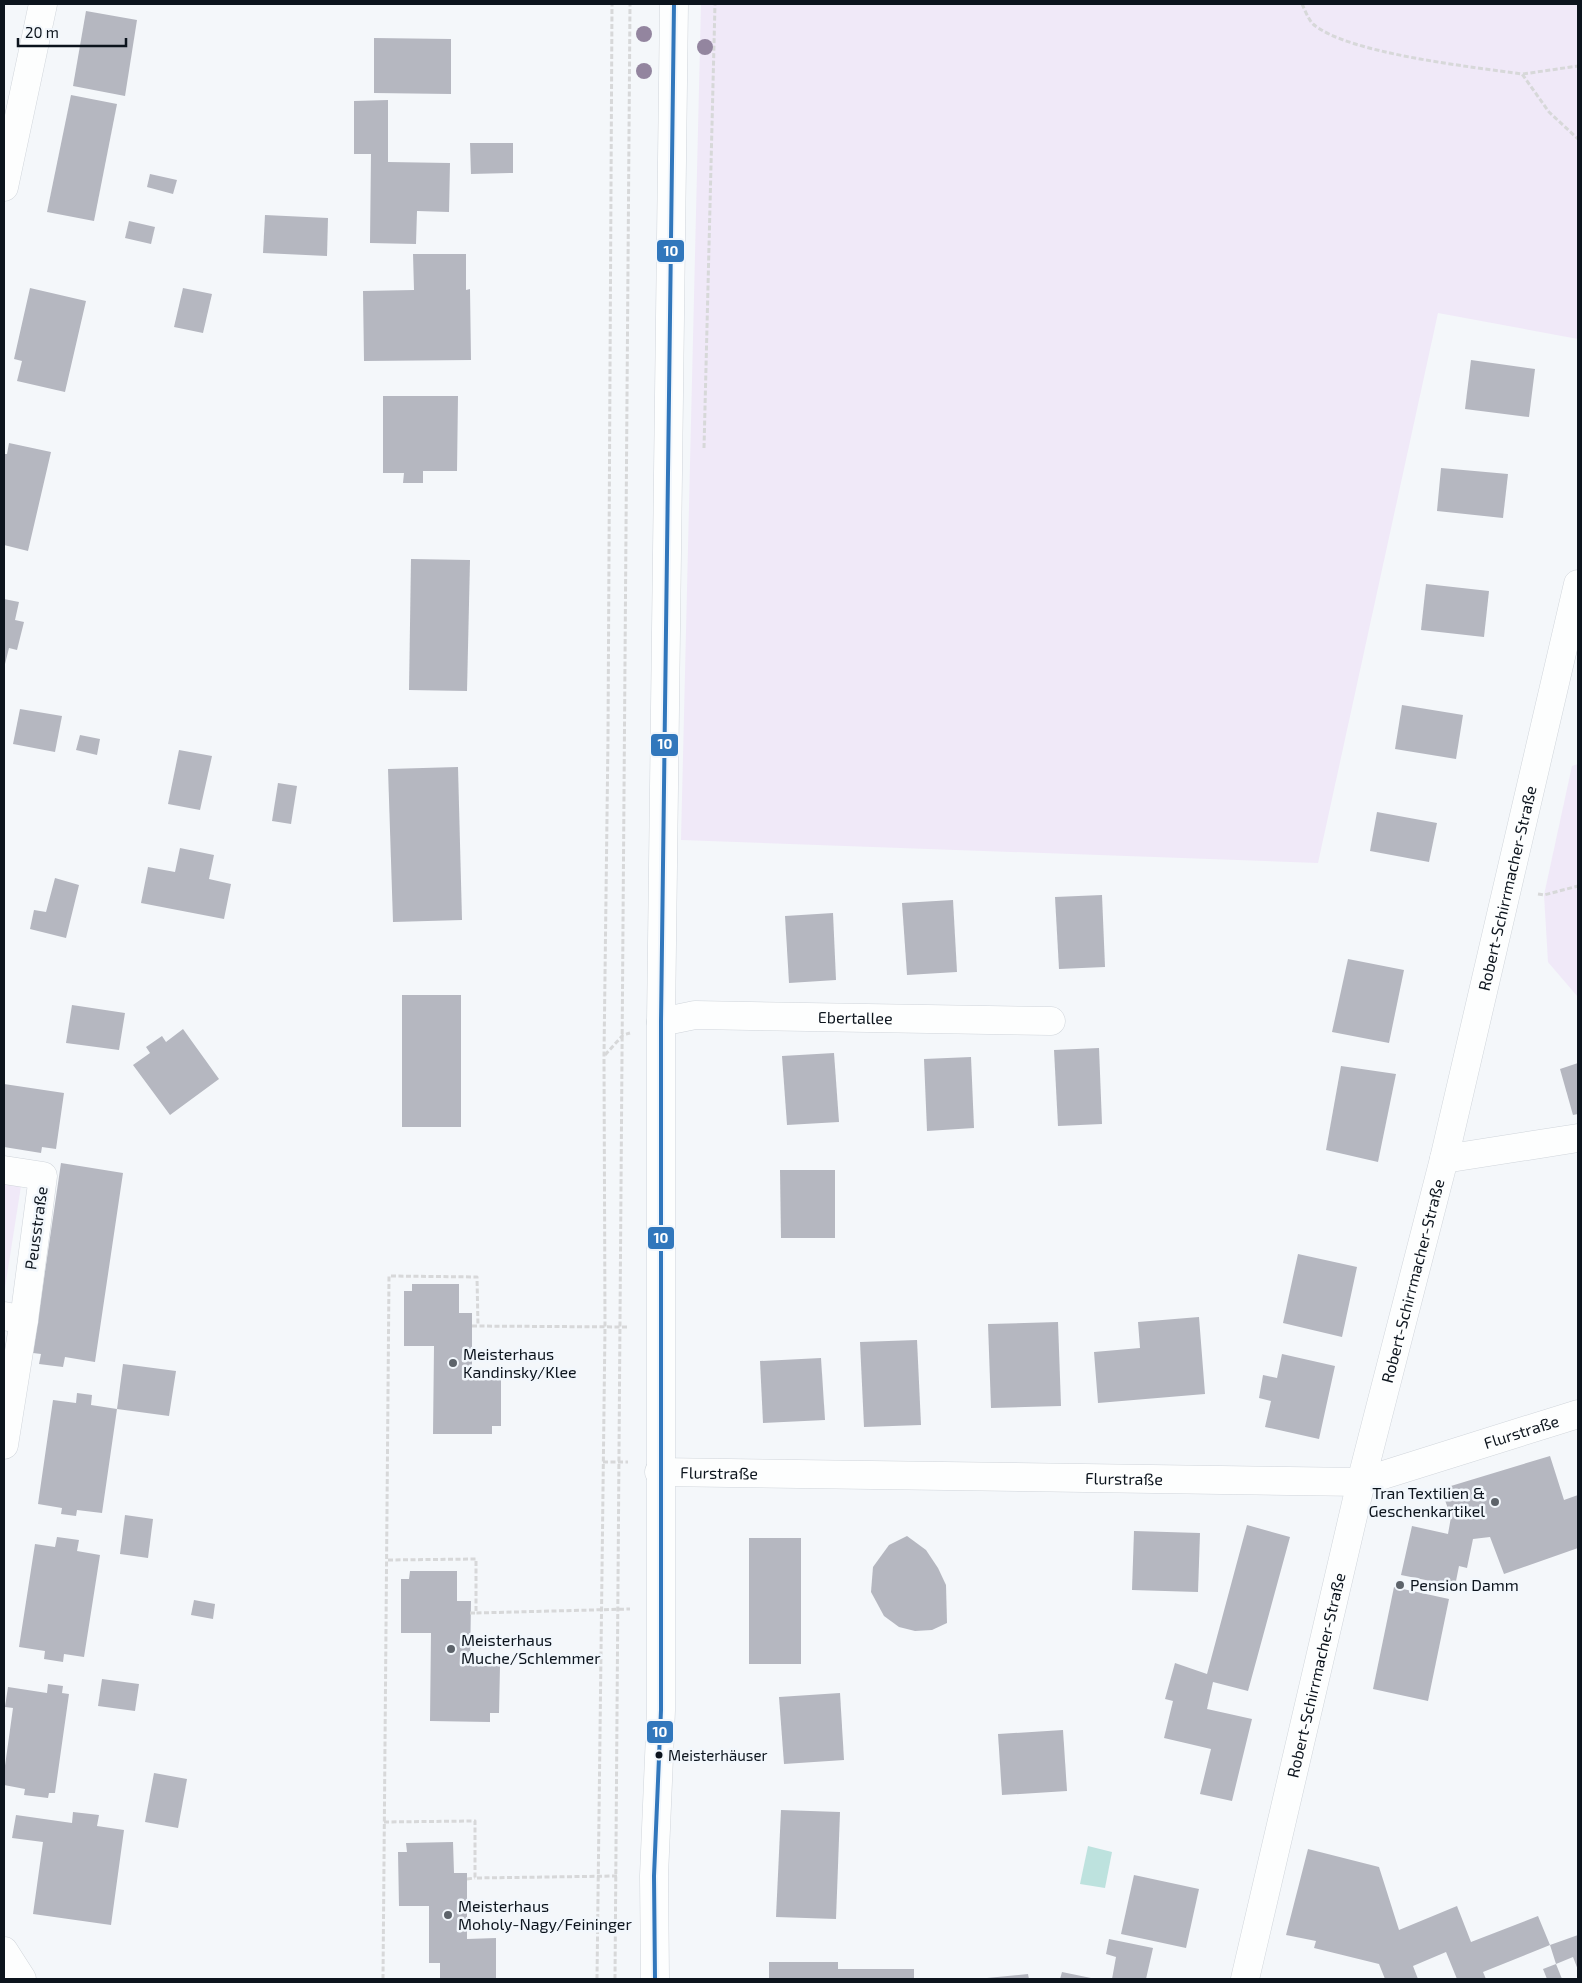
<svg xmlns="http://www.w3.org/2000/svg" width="1582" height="1983" font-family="'Exo 2',sans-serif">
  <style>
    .green { fill: #f0e9f8 }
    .water { fill: #bde2de }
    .building { fill: #b5b7c0 }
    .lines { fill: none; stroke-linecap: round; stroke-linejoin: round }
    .minor-casing { stroke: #d0d5db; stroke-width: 29 }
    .tertiary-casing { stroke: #d0d5db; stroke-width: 29 }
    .path { stroke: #d7d8d9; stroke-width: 3; stroke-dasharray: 5 2.5; stroke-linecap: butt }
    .minor { stroke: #fdfefe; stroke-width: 28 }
    .tertiary { stroke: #fdfefe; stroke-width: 28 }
    .bus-1-casing { stroke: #f2f7fc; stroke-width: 8 }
    .bus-1 { stroke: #3177bc; stroke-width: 4 }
    .tree { fill: #93859f }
    .poi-dot { fill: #5d636a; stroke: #f2f7fc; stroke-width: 2 }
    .bus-dot { fill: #0c141d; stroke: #f2f7fc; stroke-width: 2 }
    .labels { text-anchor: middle; stroke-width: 5; stroke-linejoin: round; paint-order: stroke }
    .bus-label { font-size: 15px; fill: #0c141d; stroke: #f2f7fc; text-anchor: start }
    .street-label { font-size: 16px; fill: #0c141d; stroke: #f2f7fc }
    .poi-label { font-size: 16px; fill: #0c141d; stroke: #f2f7fc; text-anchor: start }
    .line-badge { stroke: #f2f7fc; stroke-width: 2 }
    .badge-label { font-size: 14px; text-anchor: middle; font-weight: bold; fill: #fff }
  </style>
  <rect width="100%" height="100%" fill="#f4f7fa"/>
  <g class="green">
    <polygon points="701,4 1578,4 1578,339 1438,313 1318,863 681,840"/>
    <polygon points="1578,764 1578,997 1548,962 1544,895 1572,766"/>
    <polygon points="4,1183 21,1186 4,1294"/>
  </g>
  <polygon class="water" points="1088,1846 1112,1852 1105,1888 1080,1884"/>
  <g class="building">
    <polygon points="86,11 137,20 125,96 73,86"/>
    <polygon points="374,38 451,39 451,94 374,93"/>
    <polygon points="71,95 117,104 94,221 47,212"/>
    <polygon points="388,100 388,162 450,163 449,212 417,211 416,244 370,243 371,154 354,154 354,101"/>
    <polygon points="470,143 513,143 513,173 471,174"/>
    <polygon points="150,174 177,180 173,194 147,187"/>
    <polygon points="265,215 328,218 327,256 263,253"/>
    <polygon points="129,221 155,227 151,244 125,238"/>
    <polygon points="413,254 466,254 466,290 470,289 471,360 364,361 363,291 414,290"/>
    <polygon points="30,288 86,301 65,392 17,381 22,361 14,359"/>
    <polygon points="183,288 212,294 203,333 174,327"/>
    <polygon points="1471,360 1535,369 1529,417 1465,409"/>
    <polygon points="383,396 458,396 457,471 423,471 423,483 403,483 404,473 383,473"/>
    <polygon points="9,443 51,452 28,551 4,545 4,454 7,454"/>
    <polygon points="1441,468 1508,474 1503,518 1437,511"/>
    <polygon points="411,559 470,560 467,691 409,690"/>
    <polygon points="1426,584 1489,591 1484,637 1421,630"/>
    <polygon points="4,599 19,602 15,620 24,622 17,650 9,648 4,668"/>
    <polygon points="1402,705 1463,715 1456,759 1395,749"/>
    <polygon points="20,709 62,716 55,752 13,744"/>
    <polygon points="80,735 100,739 97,755 76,750"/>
    <polygon points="179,750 212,756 200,810 168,804"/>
    <polygon points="458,767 462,920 393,922 388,769"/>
    <polygon points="278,783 297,786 291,824 272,821"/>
    <polygon points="1377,812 1437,823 1429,862 1370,851"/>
    <polygon points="180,848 214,855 209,879 231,884 224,919 141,903 148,867 175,872"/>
    <polygon points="55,878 79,885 66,938 30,929 34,910 46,912"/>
    <polygon points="1102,895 1105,967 1059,969 1055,897"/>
    <polygon points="953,900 957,972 907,975 902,903"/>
    <polygon points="833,913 836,980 789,983 785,916"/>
    <polygon points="1348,959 1404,970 1389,1043 1332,1032"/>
    <rect x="402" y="995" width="59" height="132"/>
    <polygon points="72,1005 125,1013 119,1050 66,1043"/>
    <polygon points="183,1029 219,1079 170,1115 133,1065 150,1053 146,1047 162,1036 166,1042"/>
    <polygon points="1099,1048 1102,1124 1058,1126 1054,1050"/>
    <polygon points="834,1053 839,1122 787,1125 782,1056"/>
    <polygon points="971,1057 974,1128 927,1131 924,1059"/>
    <polygon points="1578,1063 1578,1114 1573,1115 1560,1069"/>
    <polygon points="1341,1066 1396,1074 1378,1162 1326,1150"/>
    <polygon points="4,1084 64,1093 56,1149 42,1147 41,1153 4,1147"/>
    <polygon points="61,1163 123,1173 95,1362 65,1357 63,1367 39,1364 41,1354 33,1353"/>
    <polygon points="780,1170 835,1170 835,1238 781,1238"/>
    <polygon points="1298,1254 1357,1267 1342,1337 1283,1323"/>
    <polygon points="412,1284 459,1284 459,1313 472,1313 472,1379 501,1379 501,1426 492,1426 492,1434 433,1434 434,1346 404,1346 404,1291 412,1291"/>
    <polygon points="1199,1317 1205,1394 1098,1403 1094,1352 1140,1348 1138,1322"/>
    <polygon points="1058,1322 1061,1406 991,1408 988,1324"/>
    <polygon points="917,1340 921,1425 864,1427 860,1342"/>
    <polygon points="1282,1354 1335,1366 1319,1439 1265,1427 1271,1401 1259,1398 1263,1375 1277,1378"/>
    <polygon points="821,1358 825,1420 763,1423 760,1361"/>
    <polygon points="123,1364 176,1371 169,1416 117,1409"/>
    <polygon points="77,1393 92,1395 91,1405 117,1409 102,1513 77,1510 76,1516 61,1514 62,1508 38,1504 53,1400 76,1403"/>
    <polygon points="1550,1456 1564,1500 1578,1495 1578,1548 1504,1574 1490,1537 1473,1539 1467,1568 1459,1566 1455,1586 1401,1575 1412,1526 1448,1534 1451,1517 1441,1489"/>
    <polygon points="125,1515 153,1519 148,1558 120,1554"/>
    <polygon points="1247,1525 1290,1537 1248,1691 1213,1682 1207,1709 1252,1719 1232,1801 1200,1794 1211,1749 1164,1738 1173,1701 1165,1699 1175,1663 1207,1674"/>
    <polygon points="1134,1531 1200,1533 1198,1592 1132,1590"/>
    <polygon points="907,1536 926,1550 938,1568 946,1585 947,1623 932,1630 915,1631 899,1627 884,1616 871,1592 873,1567 889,1545"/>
    <polygon points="57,1537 79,1540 77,1551 100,1555 84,1657 64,1654 63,1662 44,1659 45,1651 19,1647 35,1544 55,1547"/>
    <rect x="749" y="1538" width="52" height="126"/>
    <polygon points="410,1571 457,1571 457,1601 471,1601 470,1666 500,1666 499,1713 490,1713 490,1722 430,1721 431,1633 401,1633 401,1579 409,1579"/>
    <polygon points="1394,1587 1449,1599 1428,1701 1373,1689"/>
    <polygon points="194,1600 215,1604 213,1619 191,1615"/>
    <polygon points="102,1679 139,1684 135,1711 98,1706"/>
    <polygon points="48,1684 63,1686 62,1693 69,1694 55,1793 49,1793 48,1798 24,1795 25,1789 4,1785 4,1773 13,1708 5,1707 8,1687 47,1693"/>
    <polygon points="840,1693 844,1760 784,1764 779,1697"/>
    <polygon points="1063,1730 1067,1791 1002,1795 998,1734"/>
    <polygon points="154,1773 187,1779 178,1828 145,1822"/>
    <polygon points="781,1810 840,1812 836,1919 776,1917"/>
    <polygon points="73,1812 99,1815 97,1826 124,1830 111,1925 33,1914 43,1842 12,1838 16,1815 72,1823"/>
    <polygon points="453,1842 454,1873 467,1873 467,1939 496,1938 496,1979 440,1979 440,1963 429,1963 429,1906 399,1906 398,1852 407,1852 406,1843"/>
    <polygon points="1308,1849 1379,1867 1399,1930 1457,1906 1471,1942 1538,1916 1550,1945 1483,1972 1486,1979 1457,1979 1446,1952 1413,1966 1418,1979 1385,1979 1379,1964 1314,1948 1316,1941 1286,1935"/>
    <polygon points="1134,1875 1199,1889 1186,1948 1121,1934"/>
    <polygon points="1578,1935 1578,1970 1573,1957 1556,1964 1550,1945"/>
    <polygon points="1109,1939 1153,1948 1146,1979 1112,1979 1116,1957 1106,1954"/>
    <polygon points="769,1962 838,1962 838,1969 914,1969 914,1979 769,1979"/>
    <polygon points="1556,1964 1562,1979 1547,1979 1543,1969"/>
    <polygon points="1062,1972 1091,1978 1091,1979 1060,1979"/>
    <polygon points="1028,1974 1029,1979 987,1979 987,1978"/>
  </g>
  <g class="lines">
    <g class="minor-casing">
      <g id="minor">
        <polyline points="4,187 43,4"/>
        <path id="s1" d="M661,1022L695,1015L1051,1021"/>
        <polyline points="1444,1159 1578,1138"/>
        <polyline points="4,1170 43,1176 24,1320"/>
        <polyline points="4,1316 24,1320 4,1445"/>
        <path id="s2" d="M659,1472L1361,1482L1578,1414"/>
        <polyline points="4,1951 22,1979"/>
        <path id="s3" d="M1245,1979L1361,1482L1444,1159L1578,584"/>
      </g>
    </g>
    <g class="tertiary-casing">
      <polyline id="tertiary" points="655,1979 654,1876 661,1710 661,1022 674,4"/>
    </g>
    <g class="path">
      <path d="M1302,4C1305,10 1308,19 1313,24C1348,54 1474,67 1522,74L1549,112L1578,139"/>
      <polyline points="1523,74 1578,66"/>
      <polyline points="704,448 715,4"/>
      <polyline points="1538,894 1544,895 1578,886"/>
      <polyline points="605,1055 623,1035 630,1033"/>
      <polyline points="472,1326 628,1327"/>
      <polyline points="603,1462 628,1462"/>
      <polyline points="388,1560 476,1559 476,1613 630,1609"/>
      <polyline points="470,1613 476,1613"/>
      <polyline points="384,1822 475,1821 475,1878 618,1876"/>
      <polyline points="467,1879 475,1878"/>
      <polyline points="383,1979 389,1276 477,1277 478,1326"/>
      <polyline points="597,1979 605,1327 604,1055 608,738 612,4"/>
      <polyline points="615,1979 630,4"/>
    </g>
    <use href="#minor" class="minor"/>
    <use href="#tertiary" class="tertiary"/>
    <g class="bus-1-casing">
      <polyline id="bus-1" points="655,1979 654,1876 661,1710 661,1022 674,4"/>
    </g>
    <use href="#bus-1" class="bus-1"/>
  </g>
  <g class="tree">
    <circle cx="644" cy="34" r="8"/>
    <circle cx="705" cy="47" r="8"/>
    <circle cx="644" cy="71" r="8"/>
  </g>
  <g class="poi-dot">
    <circle cx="453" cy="1363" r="5"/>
    <circle cx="1495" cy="1502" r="5"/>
    <circle cx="1400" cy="1585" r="5"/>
    <circle cx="451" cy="1649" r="5"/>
    <circle cx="448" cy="1915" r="5"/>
  </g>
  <circle class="bus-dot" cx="659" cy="1755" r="4.5"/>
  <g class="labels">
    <g class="bus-label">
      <text x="668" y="1761">Meisterhäuser</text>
    </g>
    <g class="street-label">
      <text dy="6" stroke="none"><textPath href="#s3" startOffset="1122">Robert-Schirrmacher-Straße</textPath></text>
      <text dy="6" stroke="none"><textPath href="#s1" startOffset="195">Ebertallee</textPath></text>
      <text transform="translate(36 1228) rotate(-82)" y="6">Peusstraße</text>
      <text dy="6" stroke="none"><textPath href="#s3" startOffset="718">Robert-Schirrmacher-Straße</textPath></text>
      <text dy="6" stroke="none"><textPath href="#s2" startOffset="870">Flurstraße</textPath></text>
      <text dy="6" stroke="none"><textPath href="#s2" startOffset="60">Flurstraße</textPath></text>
      <text dy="6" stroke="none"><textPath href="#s2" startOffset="465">Flurstraße</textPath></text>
      <text dy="6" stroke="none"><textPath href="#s3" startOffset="312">Robert-Schirrmacher-Straße</textPath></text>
    </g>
    <g class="poi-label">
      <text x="463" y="1360">Meisterhaus<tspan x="463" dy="18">Kandinsky/Klee</tspan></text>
      <text x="1485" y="1499" text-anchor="end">Tran Textilien &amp;<tspan x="1485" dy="18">Geschenkartikel</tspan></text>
      <text x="1410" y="1591">Pension Damm</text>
      <text x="461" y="1646">Meisterhaus<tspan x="461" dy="18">Muche/Schlemmer</tspan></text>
      <text x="458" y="1912">Meisterhaus<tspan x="458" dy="18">Moholy-Nagy/Feininger</tspan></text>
    </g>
  </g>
  <g class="line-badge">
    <rect x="656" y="239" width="29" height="24" rx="5" fill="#3177bc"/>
    <rect x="650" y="733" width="29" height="24" rx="5" fill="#3177bc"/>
    <rect x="647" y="1226" width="28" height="24" rx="5" fill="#3177bc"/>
    <rect x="646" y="1720" width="28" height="24" rx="5" fill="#3177bc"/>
  </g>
  <g class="badge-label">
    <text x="671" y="256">10</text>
    <text x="665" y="749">10</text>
    <text x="661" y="1243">10</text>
    <text x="660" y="1737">10</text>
  </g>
  <rect width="1582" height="1983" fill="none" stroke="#0c141d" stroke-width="10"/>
  <path d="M18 38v8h108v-8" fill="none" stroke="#0c141d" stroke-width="2.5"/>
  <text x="25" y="38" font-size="15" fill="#0c141d" stroke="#f2f7fc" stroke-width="4" paint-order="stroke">20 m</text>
</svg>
